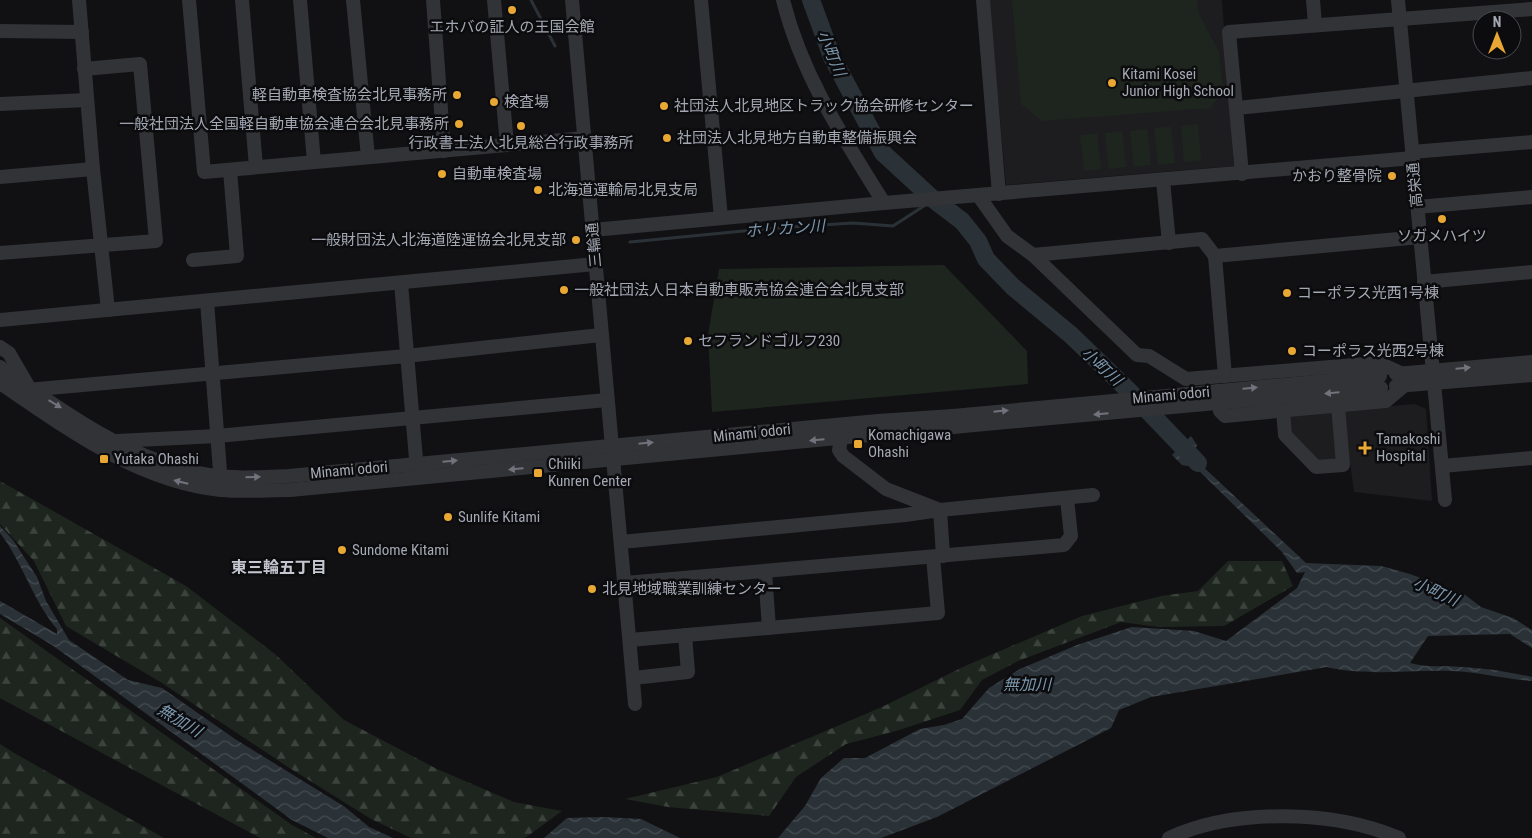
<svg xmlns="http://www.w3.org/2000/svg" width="1532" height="838" font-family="'Roboto Condensed','Noto Sans JP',sans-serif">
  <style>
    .built { fill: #1d1d20 }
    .forest { fill: url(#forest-firs) }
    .green { fill: #1e251e }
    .water { fill: url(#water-waves) }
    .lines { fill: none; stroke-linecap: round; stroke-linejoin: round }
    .stream { stroke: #2a3238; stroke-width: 3 }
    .river { stroke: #2a3238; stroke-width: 18 }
    .minor { stroke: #323337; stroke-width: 14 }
    .minor-bridge { stroke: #323337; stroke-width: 14 }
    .oneway { fill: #70737b }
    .poi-dot { fill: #e9a733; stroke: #0c0c0e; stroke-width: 2 }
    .labels { text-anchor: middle; stroke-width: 5; stroke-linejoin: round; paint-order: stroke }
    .poi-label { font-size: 15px; fill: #a3a8b3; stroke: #0c0c0e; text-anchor: start }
    .street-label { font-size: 15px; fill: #a3a8b3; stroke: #0c0c0e }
    .water-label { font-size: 16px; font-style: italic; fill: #7b97ad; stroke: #0c0c0e }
    .neighbourhood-label { font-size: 16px; font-weight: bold; fill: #c4c7cf; stroke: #0c0c0e }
  </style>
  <defs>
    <pattern id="forest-firs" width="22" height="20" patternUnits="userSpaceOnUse" patternTransform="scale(1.25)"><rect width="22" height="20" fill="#1e251e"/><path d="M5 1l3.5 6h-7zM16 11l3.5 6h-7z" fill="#3c423c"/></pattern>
    <pattern id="water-waves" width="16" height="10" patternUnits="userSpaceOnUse" patternTransform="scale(1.25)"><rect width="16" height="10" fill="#2a3238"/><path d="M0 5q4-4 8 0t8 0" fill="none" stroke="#464d52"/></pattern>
  </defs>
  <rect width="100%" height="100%" fill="#111113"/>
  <g class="built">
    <polygon points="989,0 1222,0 1234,166 1006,185"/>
    <polygon points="1415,404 1426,409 1432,501 1354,492 1350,462 1317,464 1287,433 1286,415"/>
  </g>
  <g class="forest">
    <polygon points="0,481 186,586 275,654 344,720 437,769 514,802 562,811 525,838 411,838 371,819 288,767 162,683 66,626 34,561 0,524"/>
    <polygon points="1228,561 1282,561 1293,586 1224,626 1159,627 1121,622 1018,661 982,680 960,710 896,731 846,744 796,777 769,816 668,807 625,799 717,777 882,707 965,666 1082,616 1161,596 1198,591"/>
    <polygon points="0,618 292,825 316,838 260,838 0,698"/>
    <polygon points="0,744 16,754 164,838 0,838"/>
  </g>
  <g class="green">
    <polygon points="1012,0 1197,0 1199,14 1219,52 1223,89 1211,108 1042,121 1021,104"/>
    <polygon points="1198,124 1201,160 1184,162 1181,126"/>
    <polygon points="1171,127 1175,163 1158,165 1154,128"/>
    <polygon points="1147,129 1151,165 1134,167 1130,131"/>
    <polygon points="1122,131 1126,167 1109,169 1105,133"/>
    <polygon points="1097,133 1101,169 1084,171 1080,135"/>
    <polygon points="944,265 1027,351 1028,384 712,412 708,335 719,269"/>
  </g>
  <g class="water">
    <path d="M1191,436L1197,445L1194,453L1197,461L1306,563L1381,566L1410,574L1464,594L1481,607L1513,618L1532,630V648L1510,634L1428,636L1410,663C1428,668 1444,665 1462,667C1486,668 1509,672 1532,677V681C1505,679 1479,672 1452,671C1410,669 1369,677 1327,667L1151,697L1119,710L1111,728L937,817L881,838H778L805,806L821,778L844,758H865L920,729L944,725L962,719L989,688L1020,669L1077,645L1132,627L1194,631L1226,641L1297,588L1305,572L1297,573L1282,552L1195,467L1182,465L1172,455Z"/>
    <path d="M0,526L13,540L37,577L46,601L69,640L128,680L162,688L235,739L345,807L369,827L393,838H328L292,820L52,645L0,614V601L57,634V629C33,601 23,563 0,533Z"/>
    <polygon points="603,817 641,819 680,838 544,838 567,818"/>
  </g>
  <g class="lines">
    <g class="stream">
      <polyline points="531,0 555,46"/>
      <polyline points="630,242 775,228 853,223 893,226 927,204"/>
    </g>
    <polyline class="river" points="811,0 832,57 883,153 933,199 962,221 978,241 986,259 1013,287 1071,335 1128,390 1198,463"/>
    <g class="minor">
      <polyline points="79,0 93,169 108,310"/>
      <polyline points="189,0 204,172 584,138"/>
      <polyline points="242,0 256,167"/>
      <polyline points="300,0 314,162"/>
      <polyline points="353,0 368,157"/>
      <polyline points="433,0 444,151"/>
      <polyline points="494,0 507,145"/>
      <polyline points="572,0 635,704"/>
      <polyline points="701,0 721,218"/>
      <path d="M783,0C802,76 843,137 884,203"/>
      <polyline points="983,0 999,194"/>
      <polyline points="1313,0 1315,24"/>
      <polyline points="1398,0 1445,500"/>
      <polyline points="0,31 82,32"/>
      <polyline points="0,104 87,100"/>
      <polyline points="1237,108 1532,78"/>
      <polyline points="1412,152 1532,142"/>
      <polyline points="1242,174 1229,32 1532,9"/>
      <polyline points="0,177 93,169"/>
      <polyline points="1163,180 1169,243"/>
      <polyline points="978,195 1007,236 1033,255 1202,239 1215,256"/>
      <polyline points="1417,207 1532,197"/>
      <polyline points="593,230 884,203 1413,158"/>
      <polyline points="0,253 156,241 140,64 84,69"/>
      <polyline points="1033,255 1137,355 1149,356 1186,379 1379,363 1403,374"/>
      <polyline points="193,260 237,256 230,170"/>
      <polyline points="1424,282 1532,272"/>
      <polyline points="401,283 417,471"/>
      <polyline points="207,301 221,484"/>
      <polyline points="0,320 595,264"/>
      <polyline points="0,347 9,353 27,384"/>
      <path d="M0,367C62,412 133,462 209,475C235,479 263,477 289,476L878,421L953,416"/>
      <polyline points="1396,374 1532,362"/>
      <polyline points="1225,376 1215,256 1420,237"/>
      <path d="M0,383C68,429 137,481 221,490C244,492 268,490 290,490L953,427"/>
      <polyline points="1396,386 1532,375"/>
      <polyline points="27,390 406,356 601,335"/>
      <polyline points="1218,391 1220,411 1225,416 1386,401 1405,385"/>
      <polyline points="1283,411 1285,435 1316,467 1343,465 1338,405"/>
      <polyline points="843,430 839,450 843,456 886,489 940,510 1093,495"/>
      <polyline points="117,441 217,436 607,400"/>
      <polyline points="1442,466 1532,458"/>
      <polyline points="621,542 905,515 940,510 943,556"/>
      <polyline points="765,572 769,628"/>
      <polyline points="625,583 1064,545 1071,536 1067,499"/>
      <polyline points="630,640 938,613 933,557"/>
      <polyline points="633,678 688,672 685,635"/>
      <path d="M1169,838C1235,808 1333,810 1399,838"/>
    </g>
    <g class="minor-bridge">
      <polyline points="953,416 1380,376"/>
      <polyline points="953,427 1381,388"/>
    </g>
  </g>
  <defs><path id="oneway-solid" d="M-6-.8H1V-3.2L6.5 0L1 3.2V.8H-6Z" transform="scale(1.25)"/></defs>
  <g class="oneway">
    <use href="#oneway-solid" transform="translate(1463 368) rotate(-5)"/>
    <use href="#oneway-solid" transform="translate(1250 388) rotate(-5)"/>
    <use href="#oneway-solid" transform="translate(1332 393) rotate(175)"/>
    <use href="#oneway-solid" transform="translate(55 404) rotate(31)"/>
    <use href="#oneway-solid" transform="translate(1001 411) rotate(-6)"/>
    <use href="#oneway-solid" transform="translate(1101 414) rotate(175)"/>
    <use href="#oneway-solid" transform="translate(817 440) rotate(175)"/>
    <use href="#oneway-solid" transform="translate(646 443) rotate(-6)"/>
    <use href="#oneway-solid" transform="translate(450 461) rotate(-5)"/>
    <use href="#oneway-solid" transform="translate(516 469) rotate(175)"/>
    <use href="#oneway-solid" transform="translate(253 477) rotate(-2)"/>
    <use href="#oneway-solid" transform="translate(181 482) rotate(-166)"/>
  </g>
  <g class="poi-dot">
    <circle cx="512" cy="10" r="5"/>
    <circle cx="1112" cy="83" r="5"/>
    <circle cx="457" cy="95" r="5"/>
    <circle cx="494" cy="102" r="5"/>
    <circle cx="664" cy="106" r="5"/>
    <circle cx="459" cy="124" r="5"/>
    <circle cx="521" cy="126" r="5"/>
    <circle cx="667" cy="138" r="5"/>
    <circle cx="442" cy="174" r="5"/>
    <circle cx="1392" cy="176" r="5"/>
    <circle cx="538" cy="190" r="5"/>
    <circle cx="1442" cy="219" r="5"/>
    <circle cx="576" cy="240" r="5"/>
    <circle cx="564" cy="290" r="5"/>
    <circle cx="1287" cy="293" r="5"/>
    <circle cx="688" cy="341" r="5"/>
    <circle cx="1292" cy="351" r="5"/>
    <rect x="853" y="439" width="10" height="10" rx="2.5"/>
    <path d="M1362.5 440.5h5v5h5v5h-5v5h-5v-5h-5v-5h5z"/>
    <rect x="99" y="454" width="10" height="10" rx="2.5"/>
    <rect x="533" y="468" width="10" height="10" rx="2.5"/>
    <circle cx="448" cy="517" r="5"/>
    <circle cx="342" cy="550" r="5"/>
    <circle cx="592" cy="589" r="5"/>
  </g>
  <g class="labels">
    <g class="poi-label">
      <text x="512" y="32" text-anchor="middle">エホバの証人の王国会館</text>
      <text x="1122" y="79">Kitami Kosei<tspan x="1122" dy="17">Junior High School</tspan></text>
      <text x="447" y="100" text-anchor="end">軽自動車検査協会北見事務所</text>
      <text x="504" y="107">検査場</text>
      <text x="674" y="111">社団法人北見地区トラック協会研修センター</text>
      <text x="449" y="129" text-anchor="end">一般社団法人全国軽自動車協会連合会北見事務所</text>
      <text x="677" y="143">社団法人北見地方自動車整備振興会</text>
      <text x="521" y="148" text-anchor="middle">行政書士法人北見総合行政事務所</text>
      <text x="452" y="179">自動車検査場</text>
      <text x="1382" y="181" text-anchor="end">かおり整骨院</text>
      <text x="548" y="195">北海道運輸局北見支局</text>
      <text x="1442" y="241" text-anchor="middle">ソガメハイツ</text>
      <text x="566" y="245" text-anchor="end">一般財団法人北海道陸運協会北見支部</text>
      <text x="574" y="295">一般社団法人日本自動車販売協会連合会北見支部</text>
      <text x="1297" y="298">コーポラス光西1号棟</text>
      <text x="698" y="346">セフランドゴルフ230</text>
      <text x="1302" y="356">コーポラス光西2号棟</text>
      <text x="868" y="440">Komachigawa<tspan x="868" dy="17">Ohashi</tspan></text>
      <text x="1376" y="444">Tamakoshi<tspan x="1376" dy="17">Hospital</tspan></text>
      <text x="114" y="464">Yutaka Ohashi</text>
      <text x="548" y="469">Chiiki<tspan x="548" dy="17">Kunren Center</tspan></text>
      <text x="458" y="522">Sunlife Kitami</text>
      <text x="352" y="555">Sundome Kitami</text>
      <text x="602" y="594">北見地域職業訓練センター</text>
    </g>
    <g class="street-label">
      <text transform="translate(1415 185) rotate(-95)" y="5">高栄通</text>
      <text transform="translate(594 245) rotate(-95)" y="5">三輪通</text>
      <text transform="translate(1171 395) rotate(-5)" y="5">Minami odori</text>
      <text transform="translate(752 433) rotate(-6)" y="5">Minami odori</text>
      <text transform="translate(349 470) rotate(-5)" y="5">Minami odori</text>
    </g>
    <g class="water-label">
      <text transform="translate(832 53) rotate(67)" y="6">小町川</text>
      <text transform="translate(785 228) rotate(-4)" y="6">ホリカン川</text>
      <text transform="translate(1102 366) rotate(42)" y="6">小町川</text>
      <text transform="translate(1436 591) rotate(24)" y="6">小町川</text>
      <text x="1027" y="690">無加川</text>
      <text transform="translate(180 720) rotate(31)" y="6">無加川</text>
    </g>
    <g class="neighbourhood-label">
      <text x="279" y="573">東三輪五丁目</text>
    </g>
  </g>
  <g transform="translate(1497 35)"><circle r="24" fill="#0c0c0e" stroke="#484a50"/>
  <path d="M0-4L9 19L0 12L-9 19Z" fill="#e9a733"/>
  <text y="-8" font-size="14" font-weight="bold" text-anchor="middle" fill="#a3a8b3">N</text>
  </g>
</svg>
